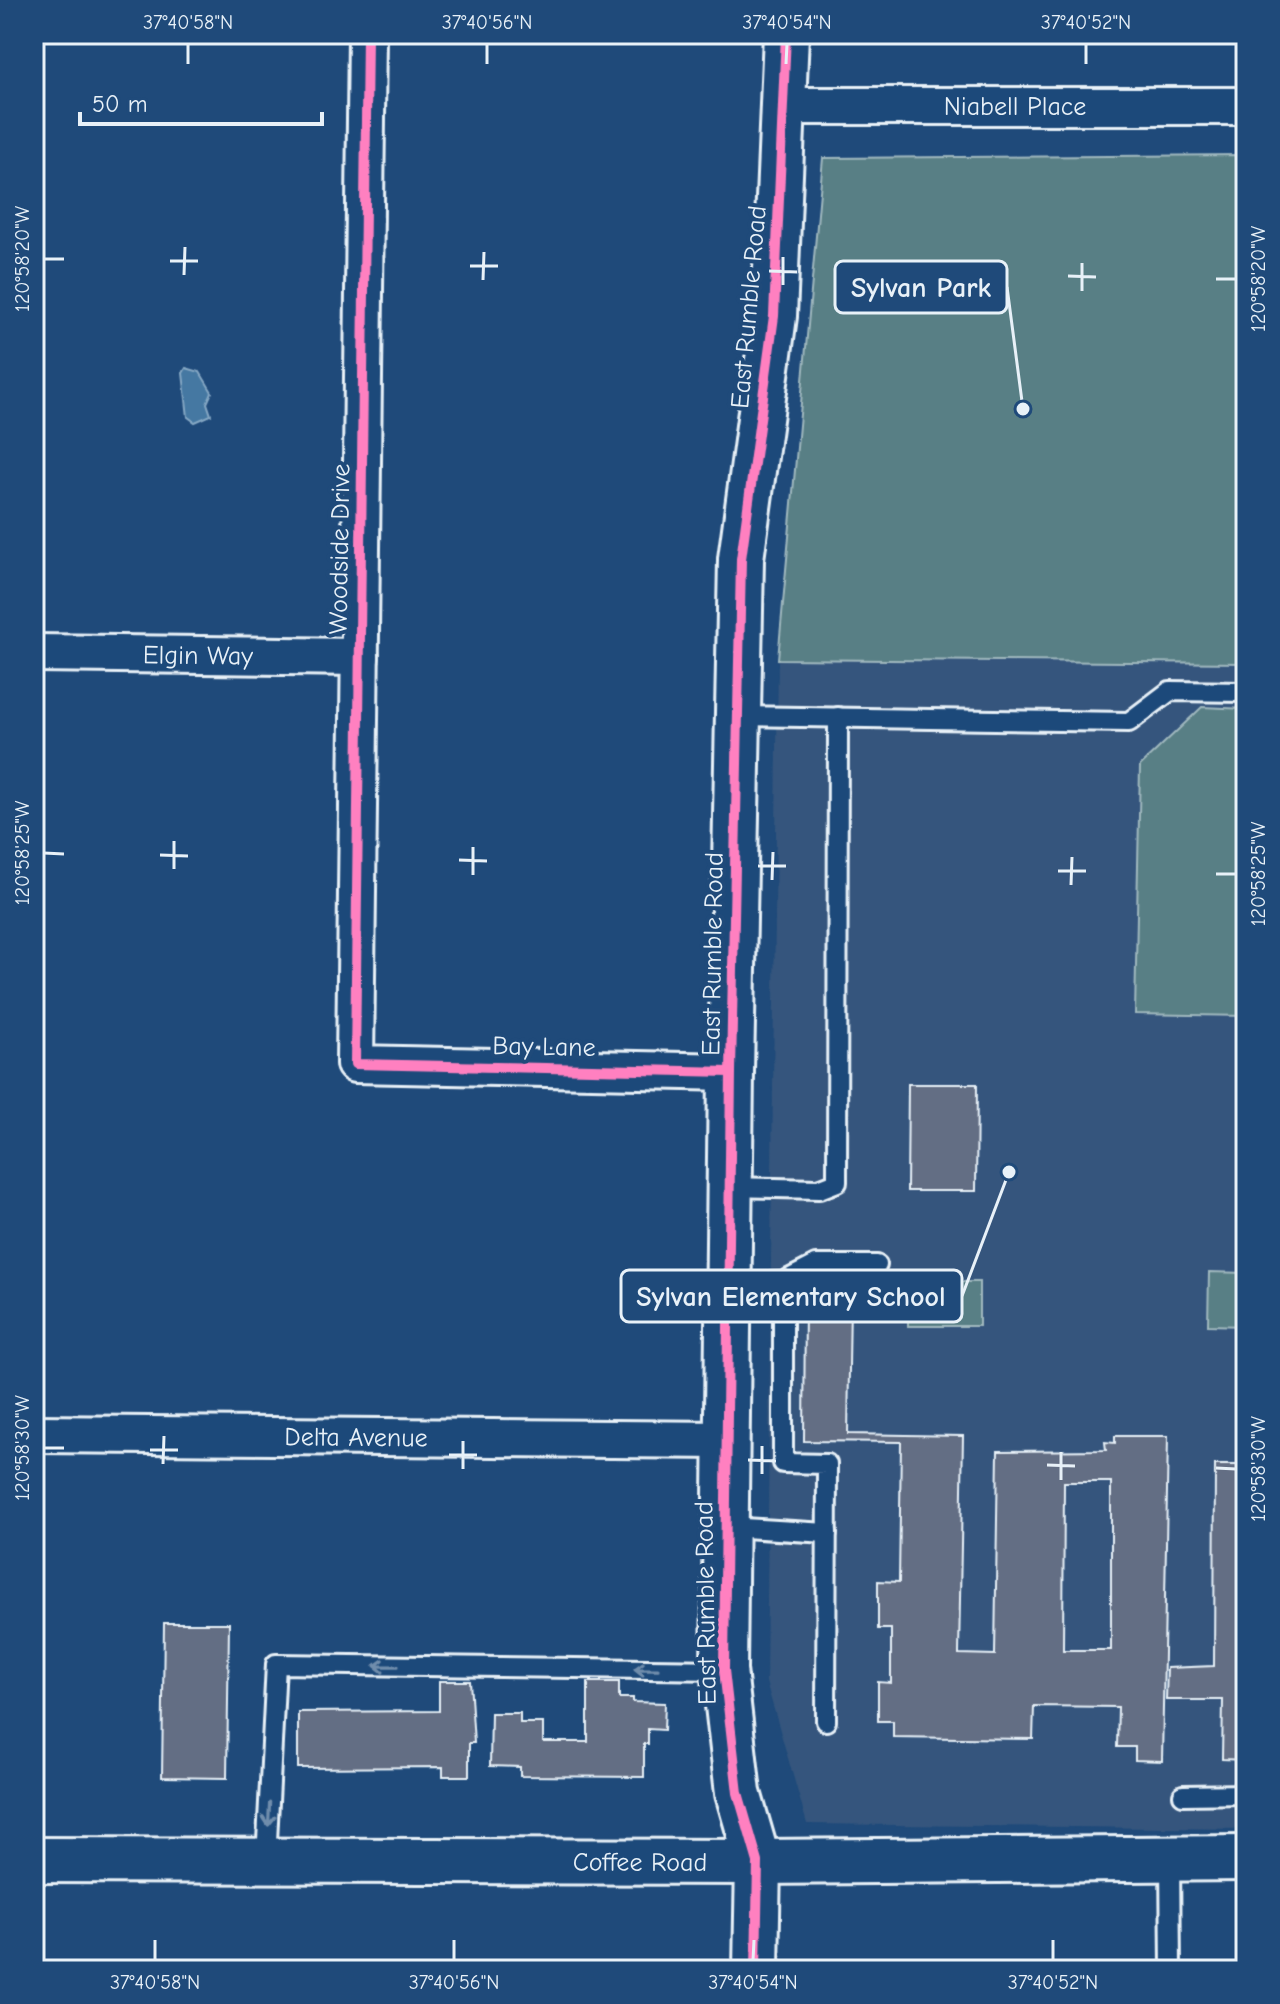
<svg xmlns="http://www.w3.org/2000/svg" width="1280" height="2004" font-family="'Comic Neue',sans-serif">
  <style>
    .built { fill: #34557d }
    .green { fill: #597f85; stroke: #a0b8be; stroke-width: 2 }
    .water { fill: #4578a2; stroke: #86a8c4; stroke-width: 2 }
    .building { fill: #646e84; stroke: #e8f1f8; stroke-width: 2; fill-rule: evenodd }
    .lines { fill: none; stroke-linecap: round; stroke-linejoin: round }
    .lane-casing { stroke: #e8f1f8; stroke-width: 24 }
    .street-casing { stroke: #e8f1f8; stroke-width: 42 }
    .secondary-casing { stroke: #e8f1f8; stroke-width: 50 }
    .lane { stroke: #1f4a7a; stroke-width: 18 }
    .street { stroke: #1f4a7a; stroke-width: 36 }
    .secondary { stroke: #1f4a7a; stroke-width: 44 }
    .cycleway-casing { stroke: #1f4a7a; stroke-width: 15 }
    .cycleway { stroke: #ff80c0; stroke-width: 10 }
    .oneway { stroke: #6f8dac }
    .ticks { fill: none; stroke: #e8f1f8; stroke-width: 3 }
    .labels { text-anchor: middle; stroke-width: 8; stroke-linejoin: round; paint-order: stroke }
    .street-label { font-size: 26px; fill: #e8f1f8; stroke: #1f4a7a }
    .leader { fill: none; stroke: #e8f1f8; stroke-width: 3 }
    .callout-dot { fill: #e8f1f8; stroke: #1f4a7a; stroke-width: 3 }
    .callout { fill: #1f4a7a; stroke: #e8f1f8; stroke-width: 3 }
    .callout-label { font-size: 28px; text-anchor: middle; font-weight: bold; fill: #e8f1f8 }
    .neatline { fill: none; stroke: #e8f1f8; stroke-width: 3 }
    .ticks-label { font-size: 20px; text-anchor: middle; fill: #e8f1f8 }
  </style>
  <rect width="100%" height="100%" fill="#1f4a7a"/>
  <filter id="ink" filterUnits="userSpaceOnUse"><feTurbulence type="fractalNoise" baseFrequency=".0125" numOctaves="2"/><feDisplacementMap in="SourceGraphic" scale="16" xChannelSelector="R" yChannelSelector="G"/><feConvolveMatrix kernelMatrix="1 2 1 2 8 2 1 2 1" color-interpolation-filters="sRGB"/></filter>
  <g filter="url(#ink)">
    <polygon class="built" points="778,659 1246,661 1246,1829 807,1824 766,1682"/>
    <g class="green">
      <polygon points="1246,155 1246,663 778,659 823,158"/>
      <polygon points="1202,707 1246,709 1246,1016 1135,1014 1140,766"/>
      <polygon points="1209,1272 1246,1273 1246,1326 1208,1325"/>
      <polygon points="920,1282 979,1282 979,1326 908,1326 908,1290 920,1290"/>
    </g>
    <polygon class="water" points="186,368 200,372 212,392 207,403 211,415 195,422 188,417 183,373"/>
    <g class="building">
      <polygon points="908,1084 977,1084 976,1191 907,1191"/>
      <path d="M805,1300L850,1301L848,1434L963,1436L959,1654L995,1655L998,1451L1106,1450L1105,1442L1115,1443V1436H1168L1162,1761L1135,1760V1747H1117L1118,1707L1034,1706L1033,1739L893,1737V1721H878V1682L891,1683V1629H878V1581L899,1582L901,1442L804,1441ZM1064,1482H1111V1650H1063Z"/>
      <polygon points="1215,1465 1246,1465 1246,1760 1222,1759 1223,1700 1166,1700 1167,1668 1214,1666"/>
      <polygon points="164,1623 229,1623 227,1778 162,1777"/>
      <polygon points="439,1681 470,1681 474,1743 469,1743 469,1776 443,1776 443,1767 298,1768 298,1712 439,1711"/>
      <polygon points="588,1682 619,1682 619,1698 633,1698 633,1702 665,1703 664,1730 648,1729 648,1744 644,1744 644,1777 520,1776 520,1767 490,1766 491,1713 520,1713 520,1723 543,1723 543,1742 588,1742"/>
    </g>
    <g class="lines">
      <g class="lane-casing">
        <g id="lane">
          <polyline points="738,716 1129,722 1170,691 1246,692"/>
          <polyline points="730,1187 819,1189 837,1182 838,717"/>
          <polyline points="728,1285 783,1282"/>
          <polyline points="726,1527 827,1533"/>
          <polyline points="826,1721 827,1464 783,1463 783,1282 816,1265 877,1265"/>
          <polyline points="1183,1795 1246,1794"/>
          <polyline points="1170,1858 1171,1970"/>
          <polyline points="266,1861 276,1664 724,1670"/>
        </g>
      </g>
      <g class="street-casing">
        <g id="street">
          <polyline points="367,34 355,1064 731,1072"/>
          <path id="s1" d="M785,106H1246"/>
          <path id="s2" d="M34,653L360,657"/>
          <path id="s3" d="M34,1434L726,1440"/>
        </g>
      </g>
      <g class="secondary-casing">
        <g id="secondary">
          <path id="s4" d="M34,1860L758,1862L1246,1858"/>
          <polyline points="756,1970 758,1862 738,1793 724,1670 731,1072 741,559 774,316 786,34"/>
        </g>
      </g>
      <use href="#lane" class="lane"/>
      <use href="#street" class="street"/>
      <use href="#secondary" class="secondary"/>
      <g class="cycleway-casing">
        <g id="cycleway">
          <polyline points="367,34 355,1064 731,1072"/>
          <polyline points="756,1970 758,1862 738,1793 724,1670 731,1072 741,559 774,316 786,34"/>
        </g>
      </g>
      <use href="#cycleway" class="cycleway"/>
    </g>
    <defs><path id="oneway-shaft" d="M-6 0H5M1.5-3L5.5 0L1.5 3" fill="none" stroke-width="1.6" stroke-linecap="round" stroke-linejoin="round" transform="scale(2)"/></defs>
    <g class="oneway">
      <use href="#oneway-shaft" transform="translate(386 1666) rotate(-179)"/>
      <use href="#oneway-shaft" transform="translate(646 1669) rotate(-179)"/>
      <use href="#oneway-shaft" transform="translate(269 1814) rotate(93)"/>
    </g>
  </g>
  <path class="ticks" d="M188,64V44M487,64V44M786,64L787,44M1086,64V44M44,259H64M170,261H198M470,266H498M769,271L797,272M184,275L185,247M1068,276L1096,277M1216,279H1236M483,280L484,252M783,285V257M1082,291V263M44,853L64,854M160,855L188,856M459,860L487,861M758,866H786M174,869V841M1058,871H1086M1216,874H1236M473,875V847M772,880L773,852M1071,885L1072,857M44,1448H64M150,1450H178M449,1455H477M748,1460L776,1461M163,1464L164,1436M1047,1465L1075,1466M1216,1468L1236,1469M463,1469V1441M762,1474V1446M1061,1480V1452M155,1960V1940M454,1960V1940M753,1960L754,1940M1053,1960V1940"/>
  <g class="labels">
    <g class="street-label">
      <text dy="9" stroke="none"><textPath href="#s1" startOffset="230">Niabell Place</textPath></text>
      <text transform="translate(748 307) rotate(-85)" y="9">East Rumble Road</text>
      <text transform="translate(339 549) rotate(-89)" y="9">Woodside Drive</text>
      <text dy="9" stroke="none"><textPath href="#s2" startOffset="164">Elgin Way</textPath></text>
      <text transform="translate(712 954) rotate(-89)" y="9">East Rumble Road</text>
      <text transform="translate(544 1046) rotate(1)" y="9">Bay Lane</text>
      <text dy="9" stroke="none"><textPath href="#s3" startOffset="322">Delta Avenue</textPath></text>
      <text transform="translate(705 1603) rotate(-91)" y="9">East Rumble Road</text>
      <text dy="9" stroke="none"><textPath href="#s4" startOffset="606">Coffee Road</textPath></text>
    </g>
  </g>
  <path class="leader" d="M1023 409L1007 287M1009 1172L962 1296"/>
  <g class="callout-dot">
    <circle cx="1023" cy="409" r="8"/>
    <circle cx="1009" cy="1172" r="8"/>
  </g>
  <g class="callout">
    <rect x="835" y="261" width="172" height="52" rx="8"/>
    <rect x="621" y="1270" width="341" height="52" rx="8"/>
  </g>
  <g class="callout-label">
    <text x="921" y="297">Sylvan Park</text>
    <text x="791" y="1306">Sylvan Elementary School</text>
  </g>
  <rect width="1280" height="2004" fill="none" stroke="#1f4a7a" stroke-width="88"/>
  <path d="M80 112v12h242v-12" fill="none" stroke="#e8f1f8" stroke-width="4"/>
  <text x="92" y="112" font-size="24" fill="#e8f1f8" stroke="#1f4a7a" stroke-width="6" paint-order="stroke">50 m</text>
  <rect x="44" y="44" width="1192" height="1916" class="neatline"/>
  <g class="ticks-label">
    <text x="188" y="29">37°40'58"N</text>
    <text x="487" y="29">37°40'56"N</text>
    <text x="787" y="29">37°40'54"N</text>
    <text x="1086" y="29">37°40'52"N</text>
    <text transform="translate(22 259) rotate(-90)" y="7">120°58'20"W</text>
    <text transform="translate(1258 279) rotate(-90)" y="7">120°58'20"W</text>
    <text transform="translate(22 853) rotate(-90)" y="7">120°58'25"W</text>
    <text transform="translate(1258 874) rotate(-90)" y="7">120°58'25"W</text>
    <text transform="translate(22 1448) rotate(-90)" y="7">120°58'30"W</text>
    <text transform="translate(1258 1469) rotate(-90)" y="7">120°58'30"W</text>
    <text x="155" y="1989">37°40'58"N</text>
    <text x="454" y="1989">37°40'56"N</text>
    <text x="753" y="1989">37°40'54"N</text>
    <text x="1053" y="1989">37°40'52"N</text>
  </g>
</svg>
